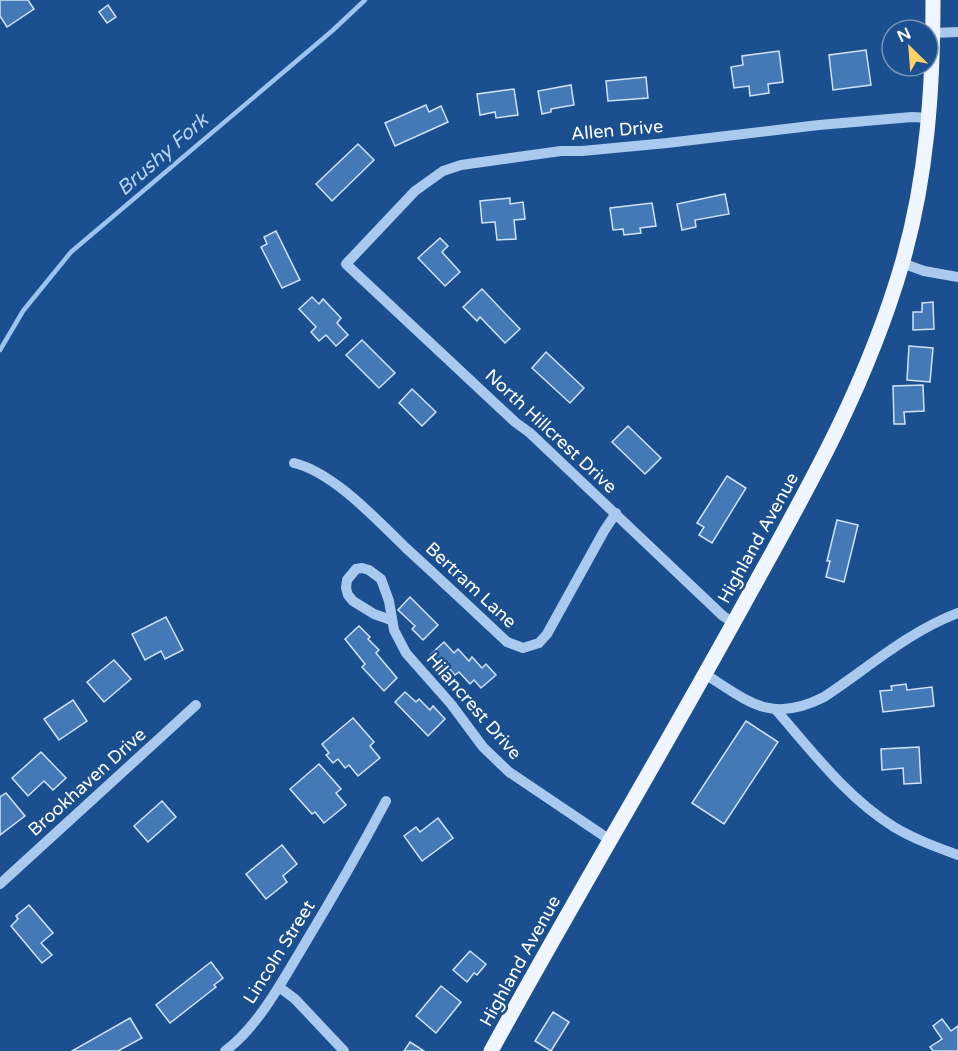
<svg xmlns="http://www.w3.org/2000/svg" width="958" height="1051" font-family="'Varela Round',sans-serif">
  <style>
    .lines { fill: none; stroke-linecap: round; stroke-linejoin: round }
    .stream { stroke: #9cc4f0; stroke-width: 4.5 }
    .building { fill: #4478b7; stroke: #cfe3fa; stroke-width: 1.5 }
    .minor { stroke: #a9c9ee; stroke-width: 10 }
    .major { stroke: #f0f6ff; stroke-width: 15 }
    .labels { text-anchor: middle; stroke-width: 5; stroke-linejoin: round; paint-order: stroke }
    .street-label { font-size: 18px; fill: #fff; stroke: #1b4f8f }
    .water-label { font-size: 20px; font-style: italic; fill: #b5d3f5; stroke: #1b4f8f }
  </style>
  <rect width="100%" height="100%" fill="#1b4f8f"/>
  <g class="lines">
    <polyline class="stream" points="0,350 23,311 71,252 332,31 365,0"/>
  </g>
  <g class="building">
    <polygon points="0,0 28,0 34,9 7,27 0,16"/>
    <polygon points="108,5 116,17 107,23 99,12"/>
    <polygon points="866,50 871,85 833,90 829,55"/>
    <polygon points="779,51 783,82 768,84 769,93 750,96 749,86 734,88 731,67 743,65 742,56"/>
    <polygon points="646,77 648,98 608,101 606,81"/>
    <polygon points="571,85 574,105 551,109 551,112 542,114 538,91"/>
    <polygon points="514,89 518,115 496,118 495,112 480,115 477,94"/>
    <polygon points="426,105 429,112 441,106 448,122 395,146 385,123"/>
    <polygon points="358,144 374,160 332,201 316,184"/>
    <polygon points="725,194 729,214 695,220 696,227 682,230 677,204"/>
    <polygon points="510,198 510,204 523,202 525,219 514,220 516,239 497,240 495,222 482,223 480,201"/>
    <polygon points="652,203 656,226 640,228 641,233 624,235 623,229 613,230 610,208"/>
    <polygon points="276,231 300,280 282,288 261,247 267,244 264,237"/>
    <polygon points="440,238 448,246 442,252 460,272 445,286 418,258"/>
    <polygon points="482,289 520,329 505,343 480,317 477,321 463,307"/>
    <polygon points="312,297 319,304 323,299 341,318 337,323 348,335 336,346 326,335 319,341 311,332 316,327 299,309"/>
    <polygon points="933,302 934,329 913,330 913,312 922,312 922,303"/>
    <polygon points="362,340 395,373 379,388 346,355"/>
    <polygon points="909,346 933,348 930,382 907,380"/>
    <polygon points="546,352 584,388 570,403 532,368"/>
    <polygon points="923,385 924,411 904,412 905,424 894,424 893,386"/>
    <polygon points="412,389 436,412 422,426 399,403"/>
    <polygon points="628,426 661,458 645,474 612,442"/>
    <polygon points="727,476 746,488 712,543 699,535 704,527 697,523"/>
    <polygon points="837,520 858,525 844,582 826,577 830,561 827,561"/>
    <polygon points="410,597 438,625 423,640 412,629 415,626 398,610"/>
    <polygon points="166,617 183,650 165,659 161,651 145,660 132,634"/>
    <polygon points="359,626 370,637 368,639 379,650 376,653 397,678 384,691 362,667 365,664 345,639"/>
    <polygon points="444,642 454,653 458,649 469,661 472,657 482,668 486,664 496,675 481,688 474,680 470,684 459,672 455,675 446,665 442,668 430,655"/>
    <polygon points="114,660 131,679 104,702 87,682"/>
    <polygon points="906,684 907,690 932,687 934,706 883,712 880,691 892,690 891,686"/>
    <polygon points="405,692 416,702 419,699 430,710 433,706 445,719 428,736 395,702"/>
    <polygon points="73,700 87,721 59,740 44,719"/>
    <polygon points="353,718 374,742 370,746 380,758 358,776 349,765 345,768 338,759 333,763 326,755 329,753 322,744"/>
    <polygon points="746,721 778,742 724,824 692,803"/>
    <polygon points="919,747 921,783 904,784 903,768 882,770 881,749"/>
    <polygon points="41,752 66,778 53,790 44,781 28,796 12,778"/>
    <polygon points="319,764 341,789 336,793 346,805 324,823 315,812 312,814 290,789"/>
    <polygon points="6,793 25,816 0,835 0,797"/>
    <polygon points="162,801 176,817 148,842 134,826"/>
    <polygon points="438,818 453,838 422,861 404,836 416,827 420,832"/>
    <polygon points="282,845 297,864 283,876 287,882 266,899 246,874"/>
    <polygon points="29,905 53,933 41,943 52,955 42,963 11,926 18,919 16,916"/>
    <polygon points="470,951 486,964 477,975 474,973 467,982 453,970"/>
    <polygon points="211,962 223,978 214,985 216,987 170,1023 156,1005"/>
    <polygon points="441,986 461,1002 436,1033 416,1016"/>
    <polygon points="553,1012 569,1022 551,1051 535,1041"/>
    <polygon points="130,1018 142,1038 118,1051 72,1051"/>
    <polygon points="942,1019 951,1031 958,1026 958,1051 933,1051 930,1047 942,1039 933,1026"/>
    <polygon points="410,1042 424,1051 404,1051"/>
  </g>
  <g class="lines">
    <g class="minor">
      <polyline points="933,33 958,32"/>
      <polyline points="902,263 924,271 958,277"/>
      <path d="M294,463C333,472 377,520 406,548C440,579 474,611 507,642L523,648L539,643L547,634L604,531L616,513"/>
      <polyline points="391,620 374,614 353,601 348,595 346,588 347,580 356,569 362,568 369,570 381,579 389,601 394,630 406,653 451,704 483,747 509,772 610,840"/>
      <polyline points="734,623 723,616 530,433 515,422 346,264 415,191 443,171 461,165 561,151 582,151 667,143 819,125 912,117 929,118"/>
      <path d="M705,674C749,702 771,724 824,697C868,668 908,632 958,613"/>
      <path d="M776,710C812,751 847,798 894,827C914,839 936,847 958,855"/>
      <polyline points="0,884 196,705"/>
      <polyline points="279,987 295,999 344,1051"/>
      <path d="M225,1051C258,1027 283,980 304,945C333,897 360,850 386,801"/>
    </g>
    <path class="major" d="M491,1051C576,896 667,745 751,591C811,483 867,384 902,264C927,178 933,89 933,0"/>
  </g>
  <g class="labels">
    <g class="street-label">
      <text transform="translate(617 130) rotate(-5)" y="6">Allen Drive</text>
      <text transform="translate(551 431) rotate(43)" y="6">North Hillcrest Drive</text>
      <text transform="translate(758 538) rotate(-61)" y="6">Highland Avenue</text>
      <text transform="translate(471 585) rotate(43)" y="6">Bertram Lane</text>
      <text transform="translate(474 706) rotate(49)" y="6">Hilancrest Drive</text>
      <text transform="translate(87 782) rotate(-42)" y="6">Brookhaven Drive</text>
      <text transform="translate(279 952) rotate(-58)" y="6">Lincoln Street</text>
      <text transform="translate(520 961) rotate(-61)" y="6">Highland Avenue</text>
    </g>
    <g class="water-label">
      <text transform="translate(162 154) rotate(-41)" y="7">Brushy Fork</text>
    </g>
  </g>
  <g transform="translate(910 48) rotate(335)"><circle r="28" fill="#1b4f8f" stroke="#7695bc" stroke-width="1.5"/>
  <path d="M0-4.5L10 22L0 15L-10 22Z" fill="#ffd166"/>
  <text y="-9" font-size="16" font-weight="bold" text-anchor="middle" fill="#ffffff">N</text>
  </g>
</svg>
